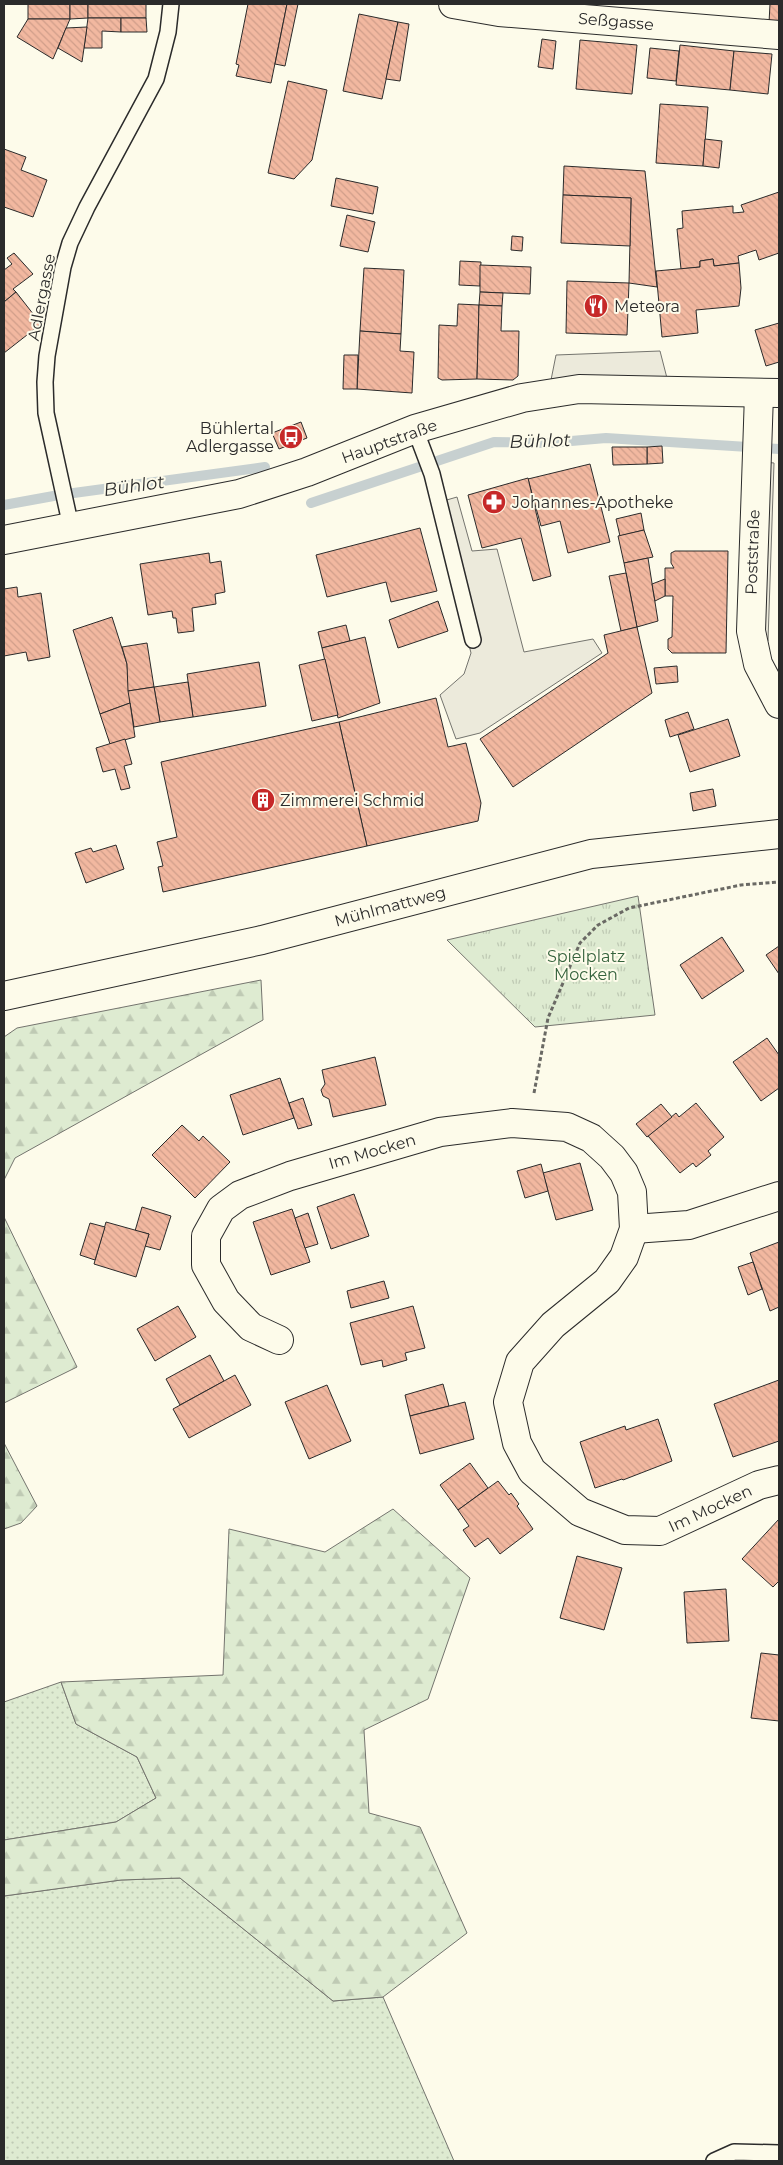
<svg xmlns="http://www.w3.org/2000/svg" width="783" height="2165" font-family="Montserrat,sans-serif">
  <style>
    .grass { fill: url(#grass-dots); stroke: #74746e }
    .forest { fill: url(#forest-firs); stroke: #74746e }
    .park { fill: url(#park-tufts); stroke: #74746e }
    .parking { fill: #eceadb; stroke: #74746e }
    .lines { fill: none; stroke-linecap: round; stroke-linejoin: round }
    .stream { stroke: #c7d0d0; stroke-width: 10 }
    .building { fill: url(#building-back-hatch); stroke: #2b2b2b }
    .service-casing { stroke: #2b2b2b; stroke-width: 18 }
    .minor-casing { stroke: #2b2b2b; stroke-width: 30 }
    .tertiary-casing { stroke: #2b2b2b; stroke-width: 30 }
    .secondary-casing { stroke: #2b2b2b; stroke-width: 30 }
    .path { stroke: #6a6964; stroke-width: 3; stroke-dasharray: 4 2.5; stroke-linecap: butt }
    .service { stroke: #fdfbea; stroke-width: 15 }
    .minor { stroke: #fdfbea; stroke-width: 28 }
    .tertiary { stroke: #fdfbea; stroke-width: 28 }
    .secondary { stroke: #fdfbea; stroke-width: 28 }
    .labels { text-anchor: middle; stroke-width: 4; stroke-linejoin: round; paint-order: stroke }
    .street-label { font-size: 16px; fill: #2b2b2b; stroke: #fdfbea }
    .poi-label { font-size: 16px; fill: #2b2b2b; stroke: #fdfbea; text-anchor: start }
    .park-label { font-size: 16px; fill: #34623c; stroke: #fdfbea }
    .water-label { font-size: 18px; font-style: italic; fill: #2b2b2b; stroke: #fdfbea }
  </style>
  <defs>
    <pattern id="grass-dots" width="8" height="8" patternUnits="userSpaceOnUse" patternTransform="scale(1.25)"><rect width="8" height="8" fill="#deebd1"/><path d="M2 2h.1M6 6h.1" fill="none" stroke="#bfcab4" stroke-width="1.8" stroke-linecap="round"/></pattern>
    <pattern id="forest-firs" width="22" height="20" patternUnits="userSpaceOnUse" patternTransform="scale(1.25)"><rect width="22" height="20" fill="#deebd1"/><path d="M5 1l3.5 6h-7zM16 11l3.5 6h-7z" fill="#bfcab4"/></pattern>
    <pattern id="park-tufts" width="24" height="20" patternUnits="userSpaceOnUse" patternTransform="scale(1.25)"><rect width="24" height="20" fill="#deebd1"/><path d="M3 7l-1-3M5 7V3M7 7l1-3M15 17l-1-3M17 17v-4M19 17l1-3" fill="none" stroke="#bfcab4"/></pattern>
    <pattern id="building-back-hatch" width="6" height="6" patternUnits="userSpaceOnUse" patternTransform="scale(1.25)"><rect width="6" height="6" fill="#f2b8a0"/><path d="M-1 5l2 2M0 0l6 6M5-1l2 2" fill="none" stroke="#d09e8a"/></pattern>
  </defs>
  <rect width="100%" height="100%" fill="#fdfbea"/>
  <g class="grass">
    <polygon points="61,1682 76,1724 137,1757 156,1798 116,1822 4,1840 4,1702"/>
    <polygon points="180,1878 333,2001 383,1997 454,2161 4,2161 4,1896 121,1880"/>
  </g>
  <g class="forest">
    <polygon points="261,980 263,1020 15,1158 4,1180 4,1037 17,1028"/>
    <polygon points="4,1217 77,1367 4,1403"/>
    <polygon points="4,1443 37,1506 21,1523 4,1529"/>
    <polygon points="393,1509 470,1578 428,1699 364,1730 369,1813 420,1827 467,1933 383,1997 333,2001 180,1878 121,1880 4,1896 4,1840 116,1822 156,1798 137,1757 76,1724 61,1682 223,1675 229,1529 325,1552"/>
  </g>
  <polygon class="park" points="638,896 655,1015 535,1027 447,940"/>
  <g class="parking">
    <polygon points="660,351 668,382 551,380 556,355"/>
    <polygon points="764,462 774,463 768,641 757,640"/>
    <polygon points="457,497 472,551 497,549 524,652 593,639 602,653 480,733 456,739 440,695 464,674 471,653 433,504"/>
  </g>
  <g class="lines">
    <g class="stream">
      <polyline points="311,503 494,442 548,443 606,438 779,449"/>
      <polyline points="4,505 59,495 265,467"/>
    </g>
  </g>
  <g class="building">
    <rect x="28" y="4" width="42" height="15"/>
    <polygon points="70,4 88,4 88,18 70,19"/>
    <rect x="88" y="4" width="58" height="14"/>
    <polygon points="248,4 287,4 271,83 236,76 239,65 236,64"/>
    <polygon points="287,4 298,4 285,66 275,64"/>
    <polygon points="770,4 779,4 779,24 769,23"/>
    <polygon points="359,14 398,22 382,99 343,91"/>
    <polygon points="88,18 121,18 121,32 102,31 102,48 84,48"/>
    <polygon points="121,18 146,18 147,32 121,32"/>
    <polygon points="28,19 70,19 53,59 17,37"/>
    <polygon points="398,22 409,24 400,81 386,79"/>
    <polygon points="87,27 82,62 58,48 66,28"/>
    <polygon points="542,39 556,41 553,69 538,67"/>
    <polygon points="580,40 637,45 632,94 576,89"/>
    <polygon points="680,45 734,51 730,90 676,85"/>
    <polygon points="650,48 679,51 676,81 647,78"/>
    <polygon points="734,51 772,54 768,94 730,90"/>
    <polygon points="288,81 327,90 312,160 294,179 268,173"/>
    <polygon points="660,104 708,107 703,166 656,163"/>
    <polygon points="705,139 722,141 719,168 703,166"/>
    <polygon points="4,149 26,157 21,170 47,180 33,217 4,207"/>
    <polygon points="564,166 645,171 657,287 629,283 631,198 563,195"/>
    <polygon points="336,178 378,187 373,214 331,206"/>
    <polygon points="779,192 779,253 759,260 756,250 738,256 739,263 714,266 713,259 700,261 700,267 681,269 677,229 683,228 682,211 733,206 733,213 744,212 741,205"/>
    <polygon points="563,195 631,198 630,246 561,243"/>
    <polygon points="347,215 375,222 368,252 340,246"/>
    <polygon points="512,236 523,237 522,251 511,250"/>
    <polygon points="14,253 33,274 13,289 16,292 4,302 4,270 12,264 7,258"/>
    <polygon points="713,259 714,266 739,263 741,288 739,306 696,310 698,333 662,337 656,271 700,267 700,261"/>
    <polygon points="460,261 481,262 480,286 459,285"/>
    <polygon points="480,265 531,267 530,294 480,292"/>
    <polygon points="364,268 404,270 401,334 360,331"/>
    <polygon points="567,281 629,283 627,335 566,333"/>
    <polygon points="16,292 41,324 4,353 4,302"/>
    <polygon points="480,292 503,293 502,306 479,305"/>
    <polygon points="458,304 479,305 477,379 442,380 438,378 439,325 457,326"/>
    <polygon points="479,305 502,306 501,331 519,331 518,376 513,380 477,379"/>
    <polygon points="779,323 779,362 766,366 755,330"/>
    <polygon points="360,331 401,334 400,351 414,352 412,393 357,389"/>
    <polygon points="344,355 358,355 357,389 343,389"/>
    <polygon points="301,422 307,438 279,449 272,433"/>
    <polygon points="662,446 663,463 647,464 647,447"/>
    <polygon points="612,447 647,447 647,464 613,465"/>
    <polygon points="590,464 610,542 568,553 560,521 541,526 528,479"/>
    <polygon points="528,478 551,576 533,581 521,538 482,548 468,495"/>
    <polygon points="641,513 644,530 620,536 616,519"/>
    <polygon points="420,528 437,591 391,602 386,582 327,597 316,555"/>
    <polygon points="644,530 653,557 624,563 618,536"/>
    <polygon points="675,551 728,551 726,653 672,653 668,649 668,639 672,637 673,596 665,596 665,568 674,568 671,563 671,553"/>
    <polygon points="209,553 210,563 221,561 225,592 215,594 216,604 192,608 194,631 178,633 176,618 173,618 172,611 148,615 140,564"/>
    <polygon points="648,558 658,621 637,627 624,563"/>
    <polygon points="626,573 637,627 621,631 609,576"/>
    <polygon points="665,579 665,596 655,601 652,584"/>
    <polygon points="17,587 18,597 41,593 50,657 28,661 26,652 4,656 4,589"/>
    <polygon points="438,601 448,631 398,648 389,620"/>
    <polygon points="112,617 127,664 130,703 100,714 73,630"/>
    <polygon points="346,625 350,641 322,648 318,632"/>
    <polygon points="637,627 652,693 513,787 480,739 608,653 604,635"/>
    <polygon points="365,637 380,703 338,718 322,648"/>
    <polygon points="147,643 154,687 128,691 127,664 122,647"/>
    <polygon points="325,659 338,715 312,721 299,665"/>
    <polygon points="259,662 266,706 193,717 187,674"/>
    <polygon points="677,666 678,682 656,684 654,668"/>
    <polygon points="188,682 193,717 160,722 154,687"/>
    <polygon points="154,687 160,722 134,727 128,691"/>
    <polygon points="436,698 448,747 466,743 481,803 478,821 367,846 339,722"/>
    <polygon points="130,703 135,737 110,744 100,714"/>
    <polygon points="688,712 694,729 670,737 665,720"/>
    <polygon points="728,719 740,756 690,772 678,735"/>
    <polygon points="339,722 367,846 163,892 158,867 163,866 157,842 177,837 161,762"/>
    <polygon points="125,739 132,764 124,766 130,788 121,790 115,769 103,772 96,748"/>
    <polygon points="713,789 716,806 693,811 690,793"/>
    <polygon points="116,845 124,869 86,883 75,853 91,848 93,852"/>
    <polygon points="722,937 744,971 702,999 680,965"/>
    <polygon points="779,946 779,974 766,955"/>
    <polygon points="767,1038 779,1055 779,1088 761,1101 733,1062"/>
    <polygon points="375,1057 386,1105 333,1117 329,1099 323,1096 321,1090 325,1084 322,1070"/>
    <polygon points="280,1078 294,1118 243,1135 230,1095"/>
    <polygon points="303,1098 312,1125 298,1129 289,1103"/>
    <polygon points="696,1103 724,1137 708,1151 711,1155 696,1167 693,1163 680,1173 648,1136 676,1113 679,1117"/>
    <polygon points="661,1104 672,1117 647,1137 636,1124"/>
    <polygon points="182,1125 199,1141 203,1136 230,1162 195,1198 152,1155"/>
    <polygon points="580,1163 593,1210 556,1220 543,1173"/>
    <polygon points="541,1164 548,1191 525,1198 517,1171"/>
    <polygon points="354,1194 369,1236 331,1249 317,1207"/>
    <polygon points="142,1207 171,1216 160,1250 145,1246 149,1234 135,1231"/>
    <polygon points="292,1209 310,1262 271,1275 253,1222"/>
    <polygon points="308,1213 318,1244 305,1248 295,1218"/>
    <polygon points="106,1222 149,1234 136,1277 94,1264"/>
    <polygon points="90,1223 105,1227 95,1260 80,1255"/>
    <polygon points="779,1242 779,1307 770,1311 750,1253"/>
    <polygon points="753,1262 762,1289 748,1295 738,1267"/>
    <polygon points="384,1281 389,1298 351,1308 347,1291"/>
    <polygon points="178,1306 196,1337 155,1361 137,1329"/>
    <polygon points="413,1306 425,1348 405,1353 407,1360 383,1367 382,1360 361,1365 350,1323"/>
    <polygon points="210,1355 224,1381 180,1405 166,1379"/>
    <polygon points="235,1375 251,1405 189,1438 173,1409"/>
    <polygon points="779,1380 779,1441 733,1457 714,1404"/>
    <polygon points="443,1384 449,1406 410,1416 405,1395"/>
    <polygon points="327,1385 351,1441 309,1459 285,1402"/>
    <polygon points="465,1402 474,1439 420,1454 410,1416"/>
    <polygon points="658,1419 672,1461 623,1480 622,1479 595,1488 580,1442 625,1426 626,1430"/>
    <polygon points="470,1463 488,1488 458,1510 440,1485"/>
    <polygon points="498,1481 509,1495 511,1493 519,1504 517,1506 533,1529 500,1554 488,1538 475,1547 463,1530 469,1526 458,1510"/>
    <polygon points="779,1519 779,1581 773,1587 742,1559"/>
    <polygon points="577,1556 622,1568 604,1630 560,1618"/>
    <polygon points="726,1589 729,1641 687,1643 684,1592"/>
    <polygon points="761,1653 779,1655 779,1721 751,1718"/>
  </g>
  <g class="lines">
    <g class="service-casing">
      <g id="service">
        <polyline points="415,429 432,474 473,640"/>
        <polyline points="71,527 46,413 45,382 47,356 63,267 70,243 87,207 156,79 168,32 171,4"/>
        <polyline points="714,2161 734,2152 779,2153"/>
      </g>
    </g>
    <g class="minor-casing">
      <g id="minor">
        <polyline points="453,4 499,12 779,35"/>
        <polyline points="759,394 751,631 758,664 779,704"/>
        <polyline points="634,1229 689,1225 779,1196"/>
        <polyline points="279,1340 251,1327 226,1301 206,1265 206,1236 221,1209 240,1195 290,1176 440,1132 512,1123 567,1127 591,1138 612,1157 624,1173 632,1192 634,1229 624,1257 607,1281 553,1325 520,1362 508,1402 517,1443 532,1471 580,1512 625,1530 660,1531 759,1485 779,1480"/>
      </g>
    </g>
    <g class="tertiary-casing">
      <polyline id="tertiary" points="4,540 239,494 307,472 415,429 522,398 579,389 779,393"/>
    </g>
    <g class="secondary-casing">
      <polyline id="secondary" points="4,996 262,940 591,854 779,834"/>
    </g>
    <polyline class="path" points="534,1093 548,1018 580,943 598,925 629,908 741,885 779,882"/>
    <use href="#service" class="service"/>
    <use href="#minor" class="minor"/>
    <use href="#tertiary" class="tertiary"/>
    <use href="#secondary" class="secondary"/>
  </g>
  <defs>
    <g id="restaurant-disc" transform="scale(1.25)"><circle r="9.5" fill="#c62828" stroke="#fdfbea"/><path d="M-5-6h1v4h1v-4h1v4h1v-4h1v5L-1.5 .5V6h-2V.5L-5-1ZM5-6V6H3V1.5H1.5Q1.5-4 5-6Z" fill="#fff"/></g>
    <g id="bus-disc" transform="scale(1.25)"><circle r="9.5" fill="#c62828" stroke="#fdfbea"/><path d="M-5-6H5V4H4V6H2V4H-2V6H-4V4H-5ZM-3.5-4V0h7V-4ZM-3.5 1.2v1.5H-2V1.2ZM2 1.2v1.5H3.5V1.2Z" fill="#fff"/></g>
    <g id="pharmacy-disc" transform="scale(1.25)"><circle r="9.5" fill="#c62828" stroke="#fdfbea"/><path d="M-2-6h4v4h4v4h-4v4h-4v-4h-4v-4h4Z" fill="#fff"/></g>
    <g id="building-disc" transform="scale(1.25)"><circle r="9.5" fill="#c62828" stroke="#fdfbea"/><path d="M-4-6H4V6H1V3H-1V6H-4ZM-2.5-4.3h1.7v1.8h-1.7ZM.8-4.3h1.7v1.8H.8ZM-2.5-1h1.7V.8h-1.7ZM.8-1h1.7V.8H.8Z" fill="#fff"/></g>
  </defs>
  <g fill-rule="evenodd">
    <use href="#restaurant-disc" x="596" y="306"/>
    <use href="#bus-disc" x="291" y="437"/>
    <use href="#pharmacy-disc" x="494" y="502"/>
    <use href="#building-disc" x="263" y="800"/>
  </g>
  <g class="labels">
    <g class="street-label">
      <text transform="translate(616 21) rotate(5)" y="6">Seßgasse</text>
      <text transform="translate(41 297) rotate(-79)" y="6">Adlergasse</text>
      <text transform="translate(389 441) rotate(-20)" y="6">Hauptstraße</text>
      <text transform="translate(752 552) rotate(-88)" y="6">Poststraße</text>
      <text transform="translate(390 906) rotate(-15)" y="6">Mühlmattweg</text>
      <text transform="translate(372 1151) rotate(-16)" y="6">Im Mocken</text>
      <text transform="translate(710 1508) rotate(-25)" y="6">Im Mocken</text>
    </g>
    <g class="poi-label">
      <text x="614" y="312">Meteora</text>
      <text x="274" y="434" text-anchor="end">Bühlertal<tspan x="274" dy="18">Adlergasse</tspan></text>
      <text x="512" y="508">Johannes-Apotheke</text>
      <text x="280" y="806">Zimmerei Schmid</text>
    </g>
    <g class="park-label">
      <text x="586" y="962">Spielplatz<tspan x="586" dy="18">Mocken</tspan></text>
    </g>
    <g class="water-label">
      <text transform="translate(540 441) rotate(-2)" y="6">Bühlot</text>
      <text transform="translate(134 486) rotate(-8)" y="6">Bühlot</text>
    </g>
  </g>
  <rect width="783" height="2165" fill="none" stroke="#2b2b2b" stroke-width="10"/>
</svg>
